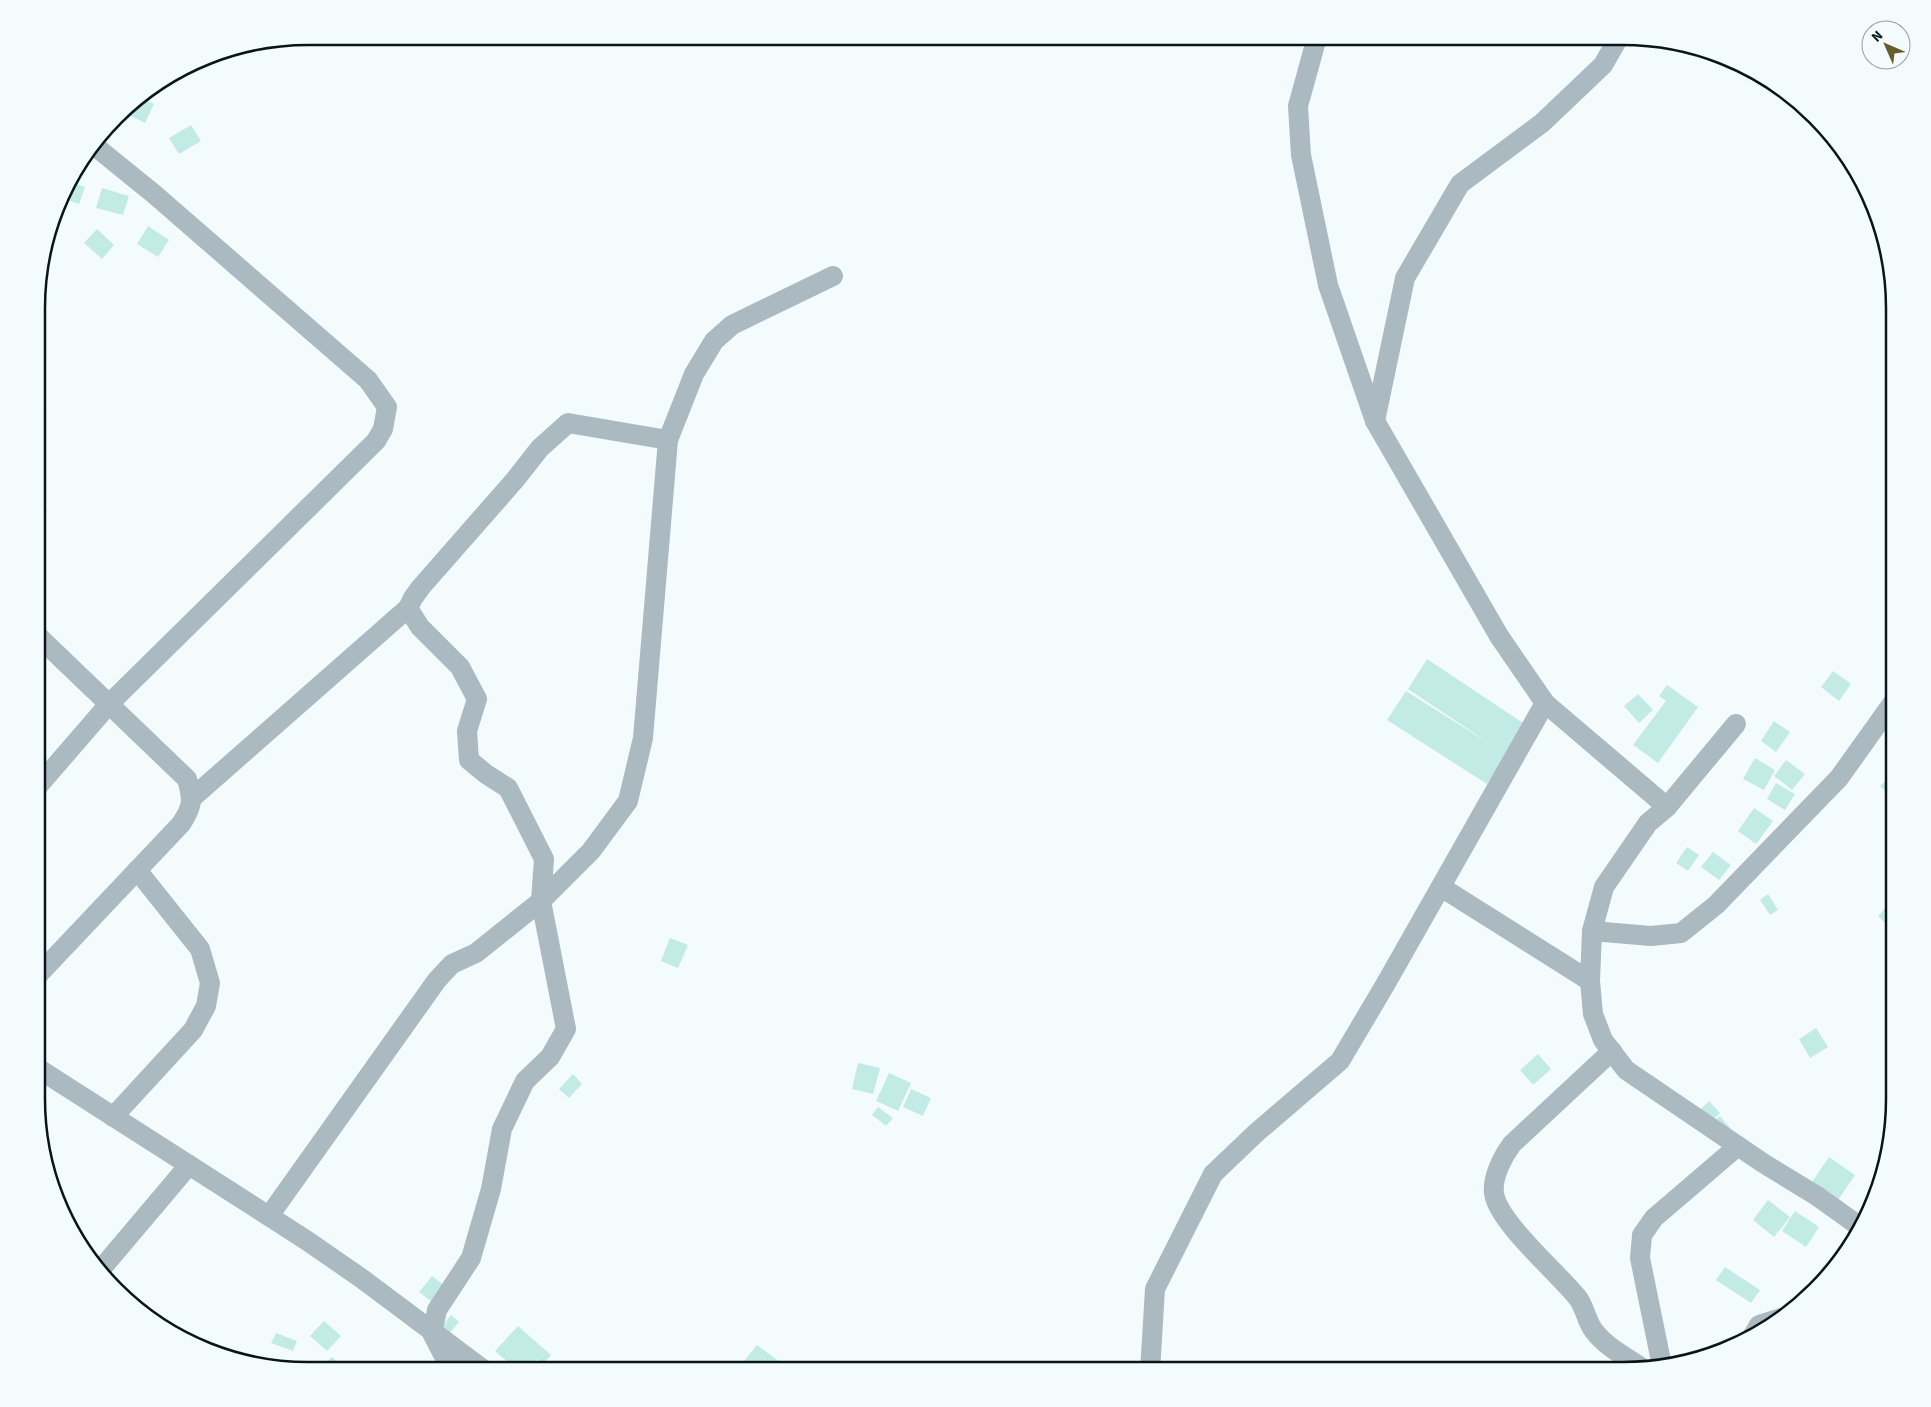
<svg xmlns="http://www.w3.org/2000/svg" width="1931" height="1407" font-family="'Source Sans 3',sans-serif">
  <style>
    .building { fill: #c3ebe6 }
    .lines { fill: none; stroke-linecap: round; stroke-linejoin: round }
    .minor { stroke: #abb9c1; stroke-width: 20 }
    .rim { fill: none; stroke: #081619; stroke-width: 2.5 }
  </style>
  <rect width="100%" height="100%" fill="#f4fbfd"/>
  <g class="building">
    <polygon points="140,97 154,104 145,123 123,112 129,104"/>
    <polygon points="191,125 201,141 179,154 169,138"/>
    <polygon points="69,181 85,187 79,204 61,198 64,188"/>
    <polygon points="102,188 129,196 123,215 96,208"/>
    <polygon points="148,226 169,240 158,257 137,244"/>
    <polygon points="97,229 114,245 102,259 84,243"/>
    <polygon points="1427,659 1526,725 1487,784 1387,720 1406,691 1490,744 1408,689"/>
    <polygon points="1833,671 1851,684 1839,701 1821,687"/>
    <polygon points="1667,685 1698,707 1658,763 1633,745 1666,701 1659,696"/>
    <polygon points="1638,694 1653,710 1639,723 1624,706"/>
    <polygon points="1774,721 1790,732 1776,752 1761,741"/>
    <polygon points="1755,758 1775,770 1764,790 1743,779"/>
    <polygon points="1786,760 1805,774 1792,790 1774,776"/>
    <polygon points="1894,773 1894,800 1880,786"/>
    <polygon points="1776,783 1795,794 1785,810 1767,799"/>
    <polygon points="1754,808 1773,821 1756,844 1738,831"/>
    <polygon points="1687,847 1699,855 1688,871 1676,863"/>
    <polygon points="1713,852 1731,865 1719,880 1701,867"/>
    <polygon points="1768,894 1778,910 1770,915 1760,900"/>
    <polygon points="1892,900 1894,901 1894,931 1878,916"/>
    <polygon points="670,938 688,945 678,968 661,961"/>
    <polygon points="1816,1028 1828,1047 1810,1058 1799,1039"/>
    <polygon points="1538,1054 1551,1069 1533,1085 1520,1070"/>
    <polygon points="858,1063 880,1068 873,1094 852,1089"/>
    <polygon points="889,1073 911,1083 898,1111 876,1101"/>
    <polygon points="573,1074 582,1084 569,1098 559,1089"/>
    <polygon points="911,1089 931,1098 923,1116 903,1107"/>
    <polygon points="1709,1101 1720,1113 1711,1122 1699,1111"/>
    <polygon points="878,1107 893,1118 886,1126 872,1115"/>
    <polygon points="1720,1116 1736,1135 1711,1123"/>
    <polygon points="1829,1157 1855,1175 1836,1203 1810,1185"/>
    <polygon points="1768,1200 1790,1217 1774,1237 1753,1220"/>
    <polygon points="1795,1211 1819,1227 1806,1247 1782,1231"/>
    <polygon points="1725,1267 1760,1290 1751,1303 1716,1280"/>
    <polygon points="432,1276 451,1291 439,1307 419,1292"/>
    <polygon points="451,1315 459,1322 448,1335 440,1329"/>
    <polygon points="324,1321 341,1336 327,1351 310,1336"/>
    <polygon points="518,1326 551,1355 542,1365 537,1359 526,1370 517,1370 495,1351"/>
    <polygon points="276,1333 297,1341 293,1351 271,1343"/>
    <polygon points="757,1345 791,1370 737,1370"/>
    <polygon points="332,1357 346,1370 329,1370 324,1365"/>
  </g>
  <g class="lines">
    <g class="minor">
      <polyline points="1317,37 1298,106 1301,155 1328,285 1375,421 1499,636 1545,703 1667,807"/>
      <polyline points="1375,421 1405,278 1460,184 1542,123 1603,65 1619,37"/>
      <path d="M39,637L187,779C193,800 193,806 181,824L39,974"/>
      <polyline points="1736,724 1667,807 1648,823 1604,887 1592,931 1590,981 1593,1014 1603,1040 1626,1070 1763,1163 1817,1196 1859,1226"/>
      <polyline points="39,785 109,704 376,441 383,429 387,407 368,380 154,194 96,147"/>
      <polyline points="192,798 408,608 413,598 421,587 514,481 540,448 568,423 668,440"/>
      <polyline points="1441,887 1590,981"/>
      <polyline points="1592,931 1651,936 1681,933 1716,905 1839,778 1894,701"/>
      <path d="M1612,1051L1512,1144C1503,1156 1492,1177 1494,1193C1497,1221 1558,1273 1577,1297C1585,1306 1586,1321 1594,1331C1607,1348 1625,1356 1642,1368"/>
      <polyline points="39,1069 306,1240 361,1278 484,1370"/>
      <polyline points="113,1117 193,1030 206,1006 210,983 200,949 137,870"/>
      <polyline points="269,1216 437,980 452,964 476,953 541,901 544,859 508,788 486,774 469,760 467,731 477,699 460,667 420,627 408,608"/>
      <polyline points="102,1268 189,1165"/>
      <polyline points="1752,1337 1759,1325 1781,1318"/>
      <polyline points="1662,1366 1640,1258 1642,1235 1654,1218 1738,1146"/>
      <polyline points="451,1370 432,1333 437,1310 471,1258 491,1189 502,1129 525,1081 550,1057 566,1029 541,901 591,851 628,801 643,738 668,440 694,374 714,341 732,325 833,276"/>
      <polyline points="1150,1371 1155,1289 1213,1174 1256,1133 1340,1061 1385,985 1545,703"/>
    </g>
  </g>
  <path d="M0 0H1931V1407H0ZM308 45H1623A263 263 0 0 1 1886 308V1099A263 263 0 0 1 1623 1362H308A263 263 0 0 1 45 1099V308A263 263 0 0 1 308 45Z" fill="#f4fbfd" fill-rule="evenodd"/>
  <path class="rim" d="M308 45H1623A263 263 0 0 1 1886 308V1099A263 263 0 0 1 1623 1362H308A263 263 0 0 1 45 1099V308A263 263 0 0 1 308 45Z"/>
  <g transform="translate(1886 45) rotate(315)"><circle r="24" fill="#f4fbfd" stroke="#969fa2"/>
  <path d="M0-4L9 19L0 12L-9 19Z" fill="#665d2a"/>
  <text y="-8" font-size="14" font-weight="bold" text-anchor="middle" fill="#081619">N</text>
  </g>
</svg>
